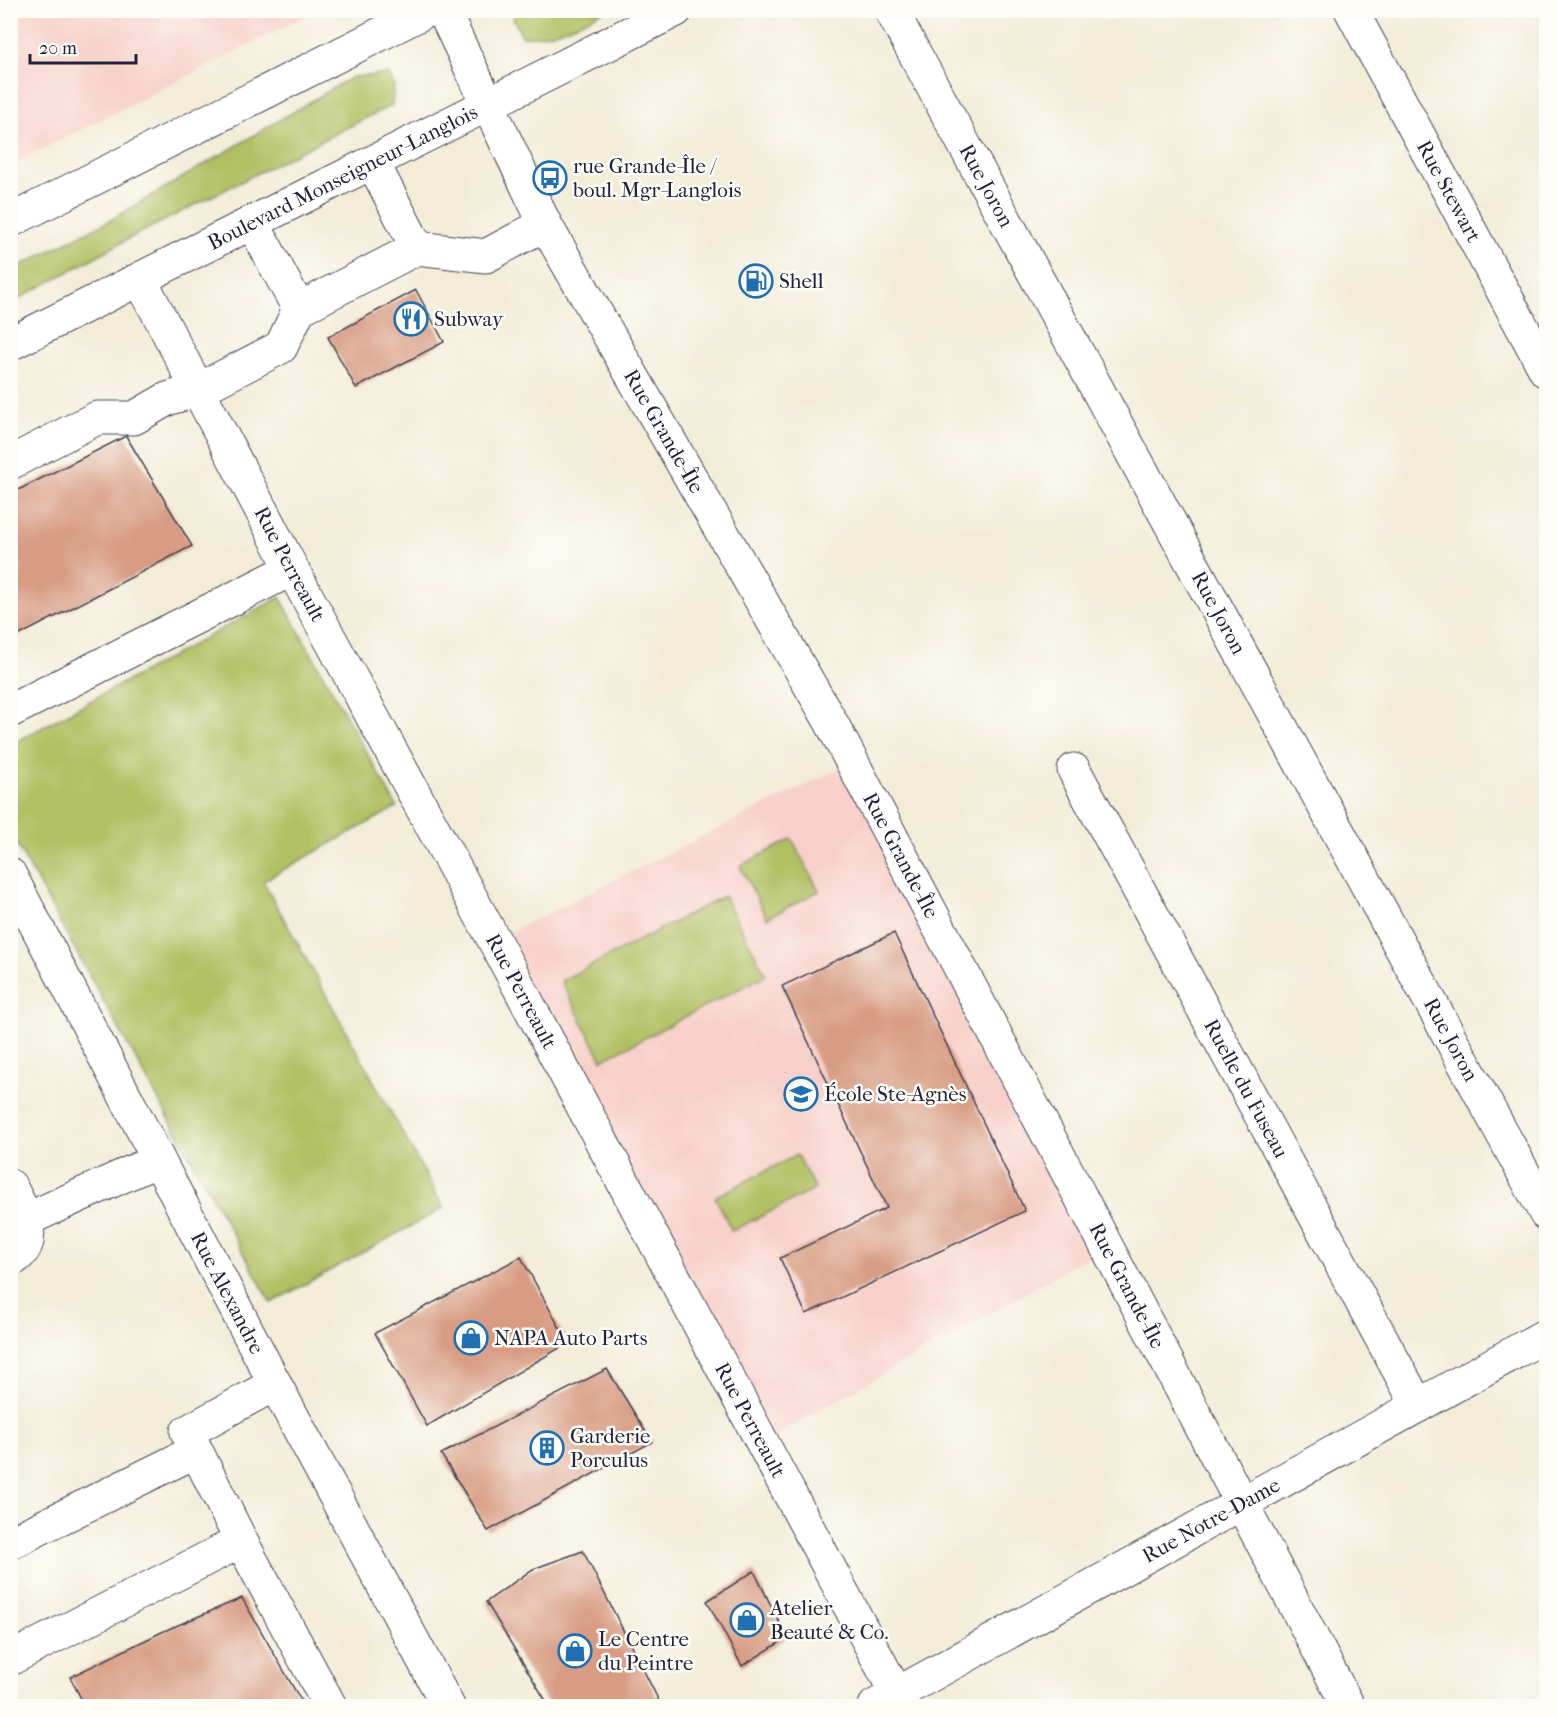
<svg xmlns="http://www.w3.org/2000/svg" width="1557" height="1717" font-family="'IM FELL French Canon',serif">
  <style>
    .built { fill: #f7d1c9 }
    .green { fill: #b1c062; stroke: #6a714e; stroke-width: 1.5 }
    .building { fill: #d89c83 }
    .lines { fill: none; stroke-linecap: round; stroke-linejoin: round }
    .minor-casing { stroke: #414053; stroke-width: 35 }
    .major-casing { stroke: #414053; stroke-width: 35 }
    .highway-casing { stroke: #414053; stroke-width: 35 }
    .minor { stroke: #fff; stroke-width: 33 }
    .major { stroke: #fff; stroke-width: 33 }
    .highway { stroke: #fff; stroke-width: 33 }
    .labels { text-anchor: middle; stroke-width: 5; stroke-linejoin: round; paint-order: stroke }
    .poi-label { font-size: 21px; fill: #22223b; stroke: #fdfcf7; text-anchor: start }
    .street-label { font-size: 21px; fill: #22223b; stroke: #fdfcf7 }
  </style>
  <rect width="100%" height="100%" fill="#fdfcf7"/>
  <filter id="ink" filterUnits="userSpaceOnUse"><feTurbulence type="fractalNoise" baseFrequency=".0167" numOctaves="2"/><feDisplacementMap in="SourceGraphic" scale="12" xChannelSelector="R" yChannelSelector="G"/><feConvolveMatrix kernelMatrix="1 2 1 2 8 2 1 2 1" color-interpolation-filters="sRGB"/></filter>
  <filter id="wash" filterUnits="userSpaceOnUse"><feTurbulence type="fractalNoise" baseFrequency=".008" numOctaves="4" result="noise"/><feDisplacementMap in="SourceGraphic" scale="24" xChannelSelector="R" yChannelSelector="G"/><feGaussianBlur stdDeviation="1.35" result="paint"/><feColorMatrix in="noise" values="0 0 0 0 0 0 0 0 0 0 0 0 0 0 0 0 0 1.4 0 .05"/><feComposite in="paint" operator="in"/></filter>
  <g filter="url(#wash)">
    <rect width="100%" height="100%" fill="#f3edd8"/>
    <g class="built">
      <polygon points="11,10 316,10 316,11 11,165"/>
      <polygon points="852,762 1106,1247 762,1443 494,940"/>
    </g>
    <g class="green">
      <path d="M517,11V10L604,11C578,24 551,38 522,36L513,18Z"/>
      <polygon points="389,74 394,85 392,105 130,238 11,303 11,270 111,220 352,77"/>
      <polygon points="280,597 397,807 263,881 444,1208 271,1303 11,834 10,745"/>
      <polygon points="792,839 819,891 767,918 740,866"/>
      <polygon points="724,896 766,975 602,1060 561,981"/>
      <polygon points="797,1155 815,1189 732,1231 715,1197"/>
    </g>
    <g id="blocks">
      <g class="building">
        <polygon points="416,290 444,342 356,388 328,337"/>
        <polygon points="126,436 192,546 10,640 10,494"/>
        <polygon points="894,933 1025,1211 806,1314 780,1258 887,1208 782,986"/>
        <polygon points="521,1257 568,1343 427,1426 375,1333"/>
        <polygon points="607,1369 652,1442 488,1531 441,1454"/>
        <polygon points="583,1551 659,1701 648,1706 549,1706 486,1602 533,1569"/>
        <polygon points="754,1571 787,1638 742,1666 707,1601"/>
        <polygon points="242,1598 304,1706 85,1706 70,1677 164,1631"/>
      </g>
    </g>
  </g>
  <g filter="url(#ink)">
    <use href="#blocks" fill-opacity="0" stroke="#414053" stroke-width="1.5"/>
    <g class="lines">
      <g class="minor-casing">
        <g id="minor">
          <path id="s1" d="M891,10L1546,1214"/>
          <path id="s2" d="M1351,10L1546,371"/>
          <polyline points="252,222 299,309 417,248 373,163"/>
          <polyline points="417,248 486,256 545,224"/>
          <path id="s3" d="M140,279L292,569L494,940L903,1706"/>
          <polyline points="10,463 97,418 134,418 167,399 200,389 281,347 299,309"/>
          <polyline points="10,711 292,569"/>
          <path id="s4" d="M1074,770L1418,1406"/>
          <path d="M10,1186C22,1210 43,1243 10,1261"/>
          <polyline points="10,1227 158,1160"/>
          <polyline points="241,1541 330,1706"/>
          <polyline points="10,1543 196,1451"/>
          <polyline points="10,1659 241,1541 187,1432 275,1384"/>
          <path id="s5" d="M875,1706L1546,1335"/>
        </g>
      </g>
      <g class="major-casing">
        <g id="major">
          <path id="s6" d="M443,10L545,224L831,722L1348,1706"/>
          <path id="s7" d="M10,875L275,1384L448,1706"/>
        </g>
      </g>
      <g class="highway-casing">
        <g id="highway">
          <polyline points="10,221 428,10"/>
          <path id="s8" d="M10,344L676,10"/>
        </g>
      </g>
      <use href="#minor" class="minor"/>
      <use href="#major" class="major"/>
      <use href="#highway" class="highway"/>
    </g>
  </g>
  <defs>
    <g id="bus-ring" transform="scale(1.725)"><circle r="9.5" fill="#fdfcf7" stroke="#1f6fb2" stroke-width="1.5"/><path d="M-5-6H5V4H4V6H2V4H-2V6H-4V4H-5ZM-3.5-4V0h7V-4ZM-3.5 1.2v1.5H-2V1.2ZM2 1.2v1.5H3.5V1.2Z" fill="#1f6fb2"/></g>
    <g id="fuel-ring" transform="scale(1.725)"><circle r="9.5" fill="#fdfcf7" stroke="#1f6fb2" stroke-width="1.5"/><path d="M-5.5-6h7V0h2V4h1.3V-2.5L3-4.5l.8-.8L6-3V5H2.5V1h-1V6h-7ZM-4.2-4.7v3.2H.2V-4.7Z" fill="#1f6fb2"/></g>
    <g id="restaurant-ring" transform="scale(1.725)"><circle r="9.5" fill="#fdfcf7" stroke="#1f6fb2" stroke-width="1.5"/><path d="M-5-6h1v4h1v-4h1v4h1v-4h1v5L-1.5 .5V6h-2V.5L-5-1ZM5-6V6H3V1.5H1.5Q1.5-4 5-6Z" fill="#1f6fb2"/></g>
    <g id="school-ring" transform="scale(1.725)"><circle r="9.5" fill="#fdfcf7" stroke="#1f6fb2" stroke-width="1.5"/><path d="M0-5L7-2L0 1L-7-2ZM-4 1L0 2.5L4 1V4Q0 6-4 4Z" fill="#1f6fb2"/></g>
    <g id="shop-ring" transform="scale(1.725)"><circle r="9.5" fill="#fdfcf7" stroke="#1f6fb2" stroke-width="1.5"/><path d="M-5-2.5h2.3a2.7 3.5 0 0 1 5.4 0H5L5.5 6h-11ZM-1.5-2.5h3a1.5 2.3 0 0 0-3 0Z" fill="#1f6fb2"/></g>
    <g id="building-ring" transform="scale(1.725)"><circle r="9.5" fill="#fdfcf7" stroke="#1f6fb2" stroke-width="1.5"/><path d="M-4-6H4V6H1V3H-1V6H-4ZM-2.5-4.3h1.7v1.8h-1.7ZM.8-4.3h1.7v1.8H.8ZM-2.5-1h1.7V.8h-1.7ZM.8-1h1.7V.8H.8Z" fill="#1f6fb2"/></g>
  </defs>
  <g fill-rule="evenodd">
    <use href="#bus-ring" x="550" y="178"/>
    <use href="#fuel-ring" x="756" y="281"/>
    <use href="#restaurant-ring" x="411" y="319"/>
    <use href="#school-ring" x="801" y="1094"/>
    <use href="#shop-ring" x="471" y="1338"/>
    <use href="#building-ring" x="547" y="1448"/>
    <use href="#shop-ring" x="747" y="1620"/>
    <use href="#shop-ring" x="575" y="1651"/>
  </g>
  <g class="labels">
    <g class="poi-label">
      <text x="573" y="173">rue Grande-Île /<tspan x="573" dy="24">boul. Mgr-Langlois</tspan></text>
      <text x="779" y="288">Shell</text>
      <text x="434" y="326">Subway</text>
      <text x="824" y="1101">École Ste-Agnès</text>
      <text x="494" y="1345">NAPA Auto Parts</text>
      <text x="570" y="1443">Garderie<tspan x="570" dy="24">Porculus</tspan></text>
      <text x="770" y="1615">Atelier<tspan x="770" dy="24">Beauté &amp; Co.</tspan></text>
      <text x="598" y="1646">Le Centre<tspan x="598" dy="24">du Peintre</tspan></text>
    </g>
    <g class="street-label">
      <text dy="7" stroke="none"><textPath href="#s8" startOffset="372">Boulevard Monseigneur-Langlois</textPath></text>
      <text dy="7" stroke="none"><textPath href="#s1" startOffset="200">Rue Joron</textPath></text>
      <text dy="7" stroke="none"><textPath href="#s2" startOffset="206">Rue Stewart</textPath></text>
      <text dy="7" stroke="none"><textPath href="#s6" startOffset="476">Rue Grande-Île</textPath></text>
      <text dy="7" stroke="none"><textPath href="#s3" startOffset="322">Rue Perreault</textPath></text>
      <text dy="7" stroke="none"><textPath href="#s1" startOffset="686">Rue Joron</textPath></text>
      <text dy="7" stroke="none"><textPath href="#s6" startOffset="962">Rue Grande-Île</textPath></text>
      <text dy="7" stroke="none"><textPath href="#s3" startOffset="808">Rue Perreault</textPath></text>
      <text dy="7" stroke="none"><textPath href="#s1" startOffset="1172">Rue Joron</textPath></text>
      <text dy="7" stroke="none"><textPath href="#s4" startOffset="362">Ruelle du Fuseau</textPath></text>
      <text dy="7" stroke="none"><textPath href="#s6" startOffset="1448">Rue Grande-Île</textPath></text>
      <text dy="7" stroke="none"><textPath href="#s7" startOffset="471">Rue Alexandre</textPath></text>
      <text dy="7" stroke="none"><textPath href="#s3" startOffset="1294">Rue Perreault</textPath></text>
      <text dy="7" stroke="none"><textPath href="#s5" startOffset="384">Rue Notre-Dame</textPath></text>
    </g>
  </g>
  <rect width="1557" height="1717" fill="none" stroke="#fdfcf7" stroke-width="36"/>
  <path d="M30 54v9h106v-9" fill="none" stroke="#22223b" stroke-width="3"/>
  <text x="39" y="54" font-size="18" fill="#22223b" stroke="#fdfcf7" stroke-width="4.5" paint-order="stroke">20 m</text>
</svg>
